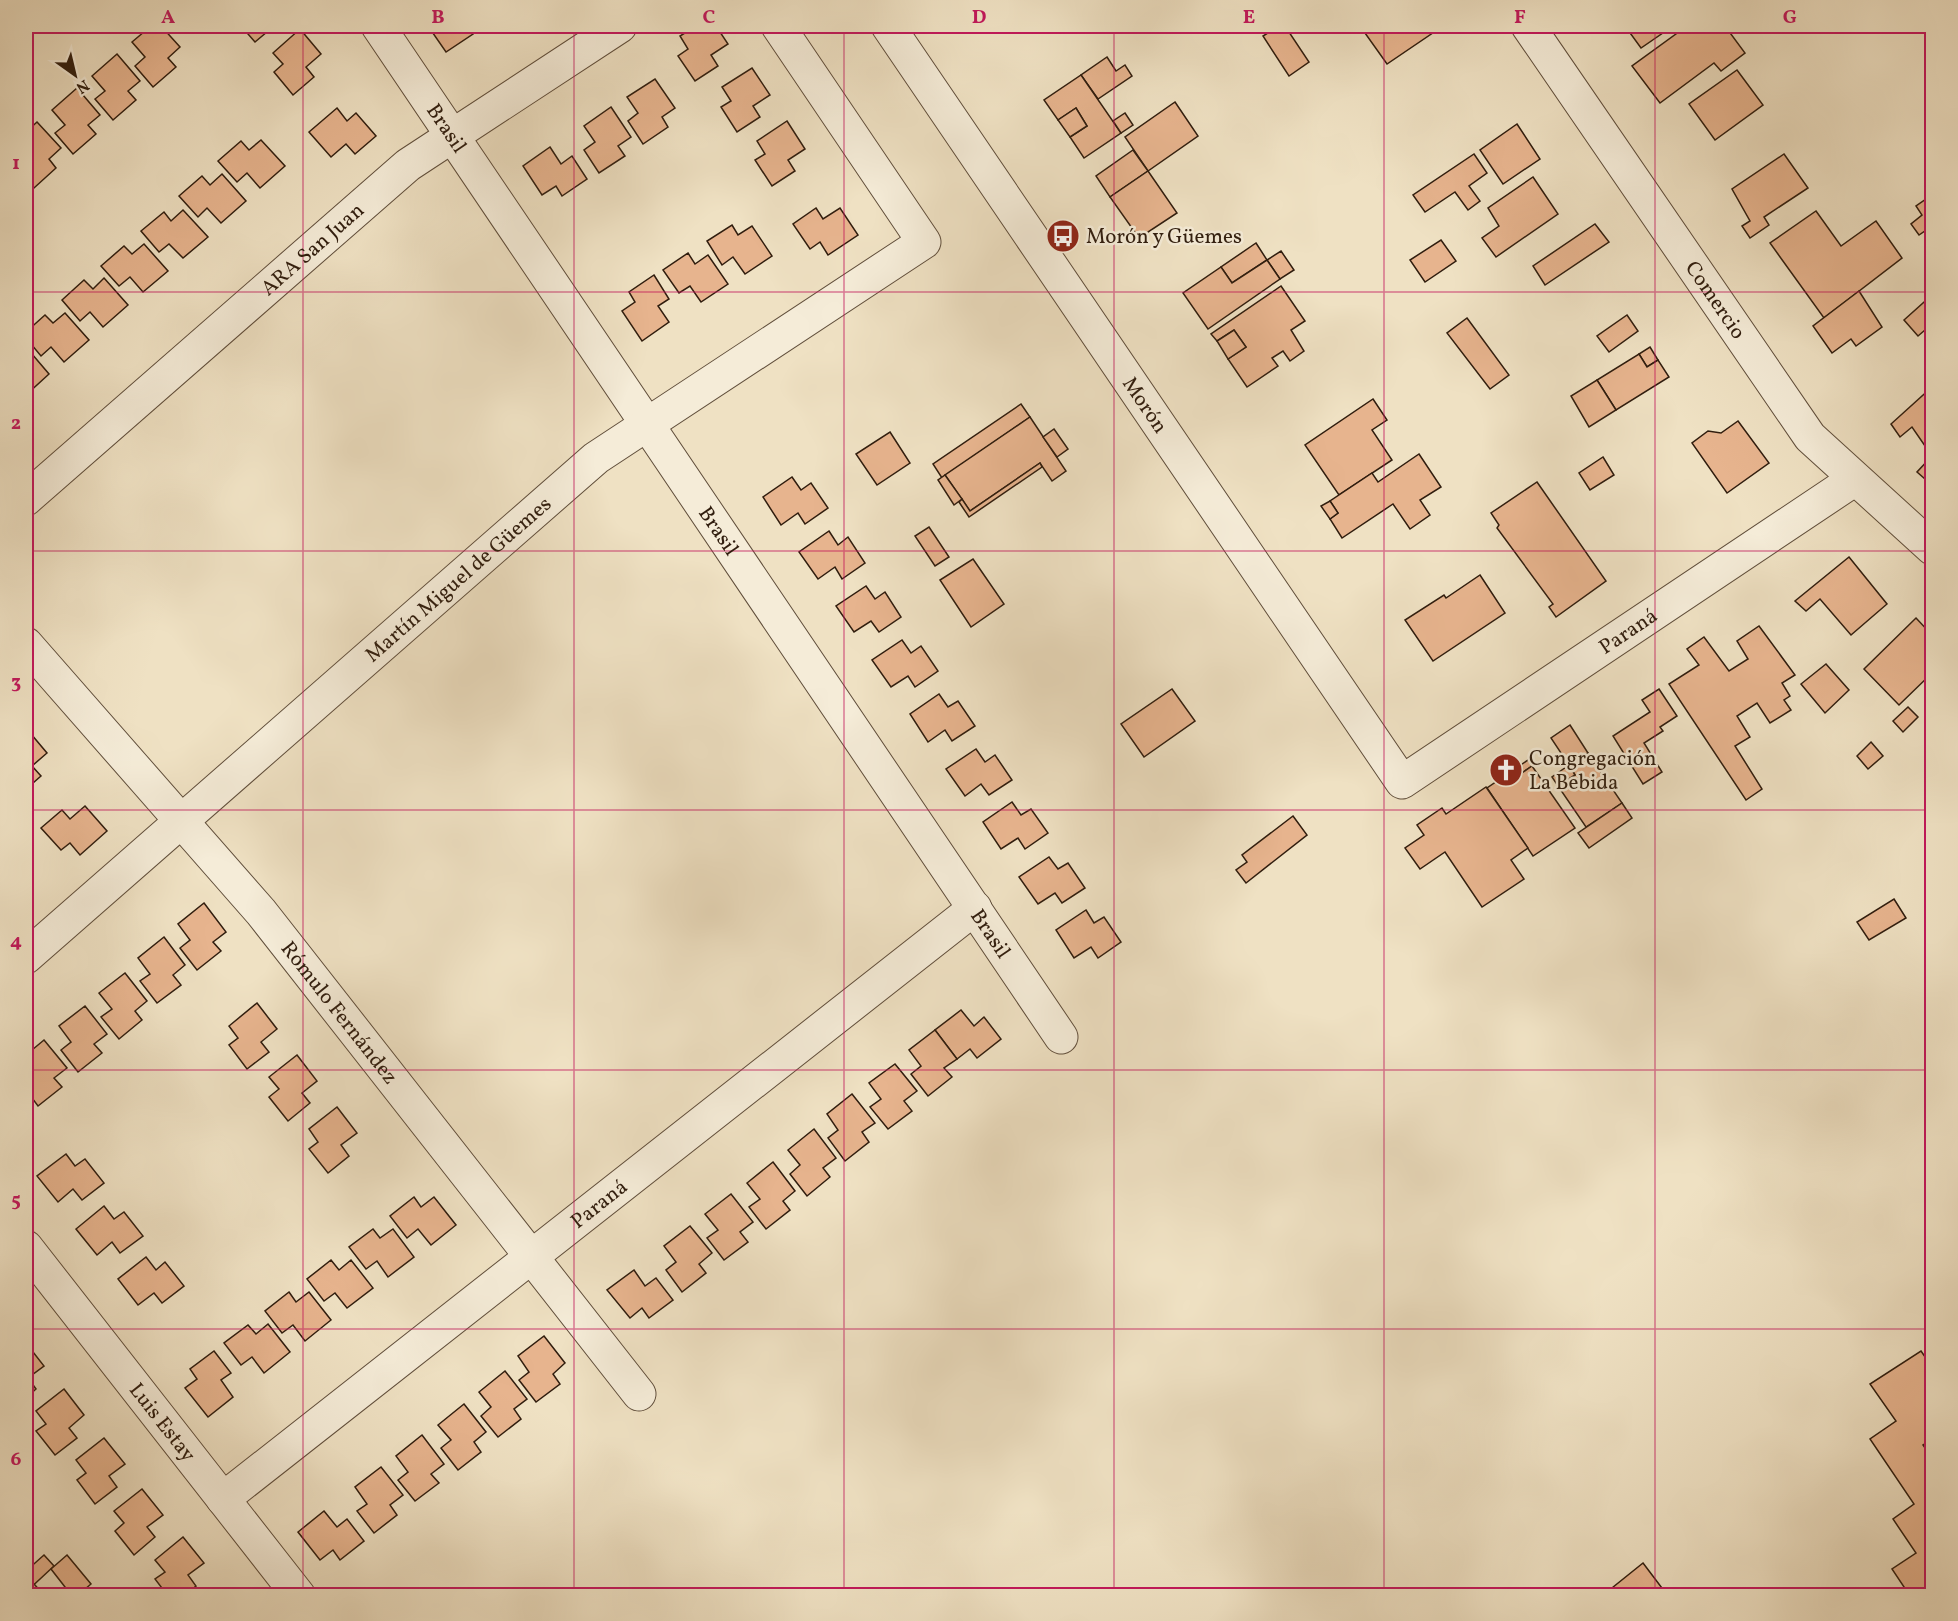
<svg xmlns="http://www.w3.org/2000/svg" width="1958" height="1621" font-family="Vollkorn,serif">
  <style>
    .building { fill: #e7b48e; stroke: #301d0e; stroke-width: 1.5 }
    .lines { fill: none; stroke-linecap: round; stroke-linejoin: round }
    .street-casing { stroke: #604e3b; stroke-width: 35 }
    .street { stroke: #f5ecd8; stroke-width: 33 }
    .grid { fill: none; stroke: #c2185b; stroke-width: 1.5; stroke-opacity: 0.55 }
    .labels { text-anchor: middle; stroke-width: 5; stroke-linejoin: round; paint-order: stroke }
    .street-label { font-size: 21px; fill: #301d0e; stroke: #f5ecd8 }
    .poi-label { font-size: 21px; fill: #301d0e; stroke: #f5ecd8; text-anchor: start }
    .neatline { fill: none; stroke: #c2185b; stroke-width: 2 }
    .grid-label { font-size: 20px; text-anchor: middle; font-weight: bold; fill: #c2185b }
  </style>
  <rect width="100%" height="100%" fill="#efe1c3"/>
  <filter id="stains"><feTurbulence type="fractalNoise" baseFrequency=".00333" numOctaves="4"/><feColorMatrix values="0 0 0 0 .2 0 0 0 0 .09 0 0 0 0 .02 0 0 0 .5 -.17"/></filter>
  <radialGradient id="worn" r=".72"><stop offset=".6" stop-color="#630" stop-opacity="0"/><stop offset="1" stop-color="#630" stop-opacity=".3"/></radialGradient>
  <g class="building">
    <polygon points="151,26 161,26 180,47 168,58 176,67 153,87 135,66 145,57 132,42"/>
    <polygon points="241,26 274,26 255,42"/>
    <polygon points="428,26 468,26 473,34 446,52"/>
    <polygon points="696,26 716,26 728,44 711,55 718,66 695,81 678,56 688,49 680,36"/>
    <polygon points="1279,26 1285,26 1309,62 1289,76 1263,36"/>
    <polygon points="1360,26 1443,26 1387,64"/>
    <polygon points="1625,26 1673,26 1641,48"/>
    <polygon points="1687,26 1725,26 1745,53 1721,71 1714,63 1660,103 1632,66"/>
    <polygon points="300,29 321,54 306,67 314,77 293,95 274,72 283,64 273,53"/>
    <polygon points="117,54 140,81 128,91 136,100 113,120 95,99 105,91 92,76"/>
    <polygon points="1107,57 1116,71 1125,65 1132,76 1098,99 1081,75"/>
    <polygon points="752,68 770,95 753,106 760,117 737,132 721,107 731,101 722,87"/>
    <polygon points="1737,70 1763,105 1715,140 1689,104"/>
    <polygon points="1081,75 1121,133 1084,158 1070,137 1087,126 1076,108 1058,120 1044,100"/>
    <polygon points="655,79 675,108 662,117 668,127 643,144 628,121 638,113 627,97"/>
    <polygon points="77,88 100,115 88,125 96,134 73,154 55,133 65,125 52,110"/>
    <polygon points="1175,102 1198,136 1148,171 1125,137"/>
    <polygon points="611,107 631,137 618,146 625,156 599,173 584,150 595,142 584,126"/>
    <polygon points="337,108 347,121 356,113 376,136 355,154 346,144 331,157 309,132"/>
    <polygon points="1076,108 1087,126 1070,137 1058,120"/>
    <polygon points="1125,113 1133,125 1121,133 1113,121"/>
    <polygon points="787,121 805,149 788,160 795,171 772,186 755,160 765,154 757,141"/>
    <polygon points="37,122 61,148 49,159 56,168 34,188 26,178 26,132"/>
    <polygon points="1517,124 1540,159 1503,184 1480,150"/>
    <polygon points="261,140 285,166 260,188 247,173 237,182 218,161 241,141 249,150"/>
    <polygon points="550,147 561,164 572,156 587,179 562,196 556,186 542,195 523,166"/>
    <polygon points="1133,150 1148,171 1110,197 1096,176"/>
    <polygon points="1474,154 1487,173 1469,186 1480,201 1468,210 1455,192 1425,212 1413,195"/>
    <polygon points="1784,154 1808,188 1764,217 1769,225 1750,238 1742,226 1750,221 1732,189"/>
    <polygon points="1148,171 1177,213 1139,238 1110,197"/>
    <polygon points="222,174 246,201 221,223 207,208 198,217 179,196 202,176 210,185"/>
    <polygon points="1533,177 1558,214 1496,257 1482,238 1499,226 1488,208"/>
    <polygon points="1932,195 1932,226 1919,235 1911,224 1922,215 1916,206"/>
    <polygon points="816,208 823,219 840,208 858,235 828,255 820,242 810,249 793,224"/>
    <polygon points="183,210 208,237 183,258 169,244 159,252 141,231 164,212 171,221"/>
    <polygon points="1816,211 1841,246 1876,221 1902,258 1824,318 1770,243"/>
    <polygon points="1595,224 1609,242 1545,285 1533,266"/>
    <polygon points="732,225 738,235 752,226 772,256 745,274 733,257 722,265 707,241"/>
    <polygon points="1441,240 1456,261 1425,282 1410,260"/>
    <polygon points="1256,243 1267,260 1232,283 1221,267"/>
    <polygon points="144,244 168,271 143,292 130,277 119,286 101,266 124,246 132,254"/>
    <polygon points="1281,251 1294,270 1280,279 1267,260"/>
    <polygon points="688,253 695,264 708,255 728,284 701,302 690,286 679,293 663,270"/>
    <polygon points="1267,260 1280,279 1208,329 1183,293 1221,267 1232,283"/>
    <polygon points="654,275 669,299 658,306 669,322 642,341 622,311 635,302 629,292"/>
    <polygon points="104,278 128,305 103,327 90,312 80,321 62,300 84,280 93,289"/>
    <polygon points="1281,286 1305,321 1291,330 1304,351 1290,361 1283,351 1272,358 1278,366 1247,387 1228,359 1246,347 1234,330 1217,341 1211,334"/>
    <polygon points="1859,291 1882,327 1856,346 1851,339 1832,353 1813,326"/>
    <polygon points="1932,295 1932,338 1925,330 1918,336 1904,320"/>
    <polygon points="65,313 89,340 64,362 51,347 41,356 26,338 26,332 45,315 53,323"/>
    <polygon points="1627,315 1638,331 1609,352 1597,336"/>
    <polygon points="1467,318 1509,375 1490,389 1447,333"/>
    <polygon points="1234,330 1246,347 1228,359 1217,341"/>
    <polygon points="26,347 49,374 26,395"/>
    <polygon points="1650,347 1658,360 1647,367 1639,354"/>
    <polygon points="1639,354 1647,367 1658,360 1669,377 1616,410 1597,380"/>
    <polygon points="1597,380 1616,410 1589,427 1571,396"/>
    <polygon points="1932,387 1932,456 1912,427 1900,437 1891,424"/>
    <polygon points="1373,399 1387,420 1372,430 1392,460 1339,495 1305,445"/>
    <polygon points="1021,404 1030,417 942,478 933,464"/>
    <polygon points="1030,417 1066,471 1052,481 1040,463 970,511 945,475"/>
    <polygon points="1738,421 1769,463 1727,493 1692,443 1708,431 1721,433"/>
    <polygon points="1054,429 1068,449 1057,457 1043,437"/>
    <polygon points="890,432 910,463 877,485 856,454"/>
    <polygon points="1419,454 1441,487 1420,500 1430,515 1410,529 1393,504 1342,538 1330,519 1338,513 1330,501 1372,473 1378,482"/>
    <polygon points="1932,456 1932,485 1917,472"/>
    <polygon points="1603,457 1614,475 1590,490 1579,473"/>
    <polygon points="1040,463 1042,467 969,517 959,502 962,499 970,511"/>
    <polygon points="945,475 962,499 954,505 938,480"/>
    <polygon points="792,477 801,490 811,483 828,508 805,524 798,513 781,525 763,497"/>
    <polygon points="1537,482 1606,581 1556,617 1549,607 1553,604 1497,528 1499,525 1491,513"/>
    <polygon points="1330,501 1338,513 1330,519 1321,506"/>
    <polygon points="929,527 949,557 935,566 915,536"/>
    <polygon points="829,531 838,545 848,537 865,563 842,579 835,567 818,579 799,552"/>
    <polygon points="1849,557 1887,604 1851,635 1820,599 1806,611 1795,601"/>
    <polygon points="973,559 1004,604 971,627 940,580"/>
    <polygon points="1480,575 1505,613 1433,661 1405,620 1444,595 1446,598"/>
    <polygon points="866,586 875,599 885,592 901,617 879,632 871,621 854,632 836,606"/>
    <polygon points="1916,618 1932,635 1932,673 1899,705 1864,669"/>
    <polygon points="1759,626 1795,675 1782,683 1790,696 1784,700 1791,710 1770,723 1757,703 1737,716 1750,737 1735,746 1762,789 1746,800 1669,684 1699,665 1687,649 1704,637 1729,671 1748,659 1737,641"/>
    <polygon points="902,640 911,653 921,646 938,671 915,687 908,676 891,687 872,660"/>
    <polygon points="1826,664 1849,690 1825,713 1801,684"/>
    <polygon points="1172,689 1195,721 1144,757 1121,724"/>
    <polygon points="1659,689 1677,716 1660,727 1663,731 1644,743 1662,772 1643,784 1613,736 1650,712 1642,700"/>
    <polygon points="939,694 948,707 958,701 975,726 952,741 945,730 928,742 910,714"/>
    <polygon points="1908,707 1918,717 1903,732 1893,721"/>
    <polygon points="1570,725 1588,753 1569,765 1551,738"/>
    <polygon points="26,728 47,753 32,766 41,776 26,789"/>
    <polygon points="1871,742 1883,756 1868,769 1857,756"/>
    <polygon points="976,749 985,762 995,755 1012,780 989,795 981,784 965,796 946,769"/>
    <polygon points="1588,753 1622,803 1586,827 1558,786 1575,775 1569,765"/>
    <polygon points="1528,760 1532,766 1513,779 1509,773"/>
    <polygon points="1569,765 1575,775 1558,786 1552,777"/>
    <polygon points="1532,766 1575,828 1533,856 1487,788 1509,773 1513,779"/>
    <polygon points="1486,787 1528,848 1511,860 1524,879 1482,907 1445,852 1420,869 1405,848 1424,835 1417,825 1442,808 1446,814"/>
    <polygon points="1012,802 1021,815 1031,809 1048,833 1025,849 1018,838 1001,849 983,822"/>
    <polygon points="1622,803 1632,818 1589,848 1578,833"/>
    <polygon points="85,806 107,831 80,855 70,843 61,850 41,828 62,810 70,819"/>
    <polygon points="1293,816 1307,835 1246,883 1236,870 1247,862 1242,855"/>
    <polygon points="1049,857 1058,869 1068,863 1085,888 1062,903 1055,893 1038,904 1019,877"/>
    <polygon points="1894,899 1906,918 1869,940 1857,922"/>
    <polygon points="204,903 226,932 213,942 221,951 197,970 180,948 190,940 178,924"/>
    <polygon points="1086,910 1094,923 1104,917 1121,942 1098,958 1091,947 1074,958 1056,930"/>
    <polygon points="164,937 185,965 173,975 181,985 157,1003 140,981 150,974 138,958"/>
    <polygon points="125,973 147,1001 135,1011 142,1020 119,1039 101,1017 112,1009 99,993"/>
    <polygon points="257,1003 277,1029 261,1042 269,1052 247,1069 229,1045 238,1038 229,1026"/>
    <polygon points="85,1006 107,1034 94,1044 102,1053 78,1072 61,1050 71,1042 59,1026"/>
    <polygon points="961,1010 974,1026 984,1017 1001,1039 977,1058 970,1049 957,1059 935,1030"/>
    <polygon points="935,1030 957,1059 944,1068 952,1077 928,1096 911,1074 921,1066 909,1050"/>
    <polygon points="44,1040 67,1068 54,1078 62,1087 38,1106 26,1090 26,1080 31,1076 26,1069 26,1055"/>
    <polygon points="297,1055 317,1081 302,1093 310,1103 288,1121 269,1097 279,1089 269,1077"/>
    <polygon points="895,1064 917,1091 904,1101 912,1111 888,1129 870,1107 881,1099 869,1083"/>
    <polygon points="852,1094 875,1123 862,1132 869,1142 845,1161 828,1138 838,1130 827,1114"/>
    <polygon points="337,1107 357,1133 341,1145 349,1156 328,1173 309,1149 318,1142 309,1129"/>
    <polygon points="814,1129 836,1158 823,1168 830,1177 807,1196 790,1174 800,1165 788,1150"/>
    <polygon points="66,1154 75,1166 85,1159 104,1183 82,1200 73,1189 58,1202 37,1176"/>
    <polygon points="773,1162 795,1191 783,1201 790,1210 766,1229 749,1207 760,1199 747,1183"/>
    <polygon points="731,1194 753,1222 740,1232 748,1242 724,1260 707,1238 718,1230 705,1214"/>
    <polygon points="414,1197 421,1207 434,1197 456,1225 431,1245 418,1229 407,1238 390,1216"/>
    <polygon points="104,1206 114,1219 124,1212 143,1236 120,1253 112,1242 97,1255 76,1229"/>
    <polygon points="690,1226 712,1253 699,1264 706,1273 682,1292 666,1270 676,1262 664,1246"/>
    <polygon points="373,1229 380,1238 393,1229 414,1257 388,1277 377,1261 366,1269 349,1247"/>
    <polygon points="146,1257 156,1270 165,1262 184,1286 162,1303 154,1293 138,1305 118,1279"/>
    <polygon points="331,1260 339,1270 351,1260 373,1288 347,1308 335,1293 324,1301 307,1279"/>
    <polygon points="634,1270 645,1286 656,1278 673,1300 649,1318 642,1308 630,1318 607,1290"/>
    <polygon points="289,1292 296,1302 309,1292 331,1320 305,1341 293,1325 282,1333 265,1311"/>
    <polygon points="268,1324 290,1352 264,1373 252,1357 241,1365 224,1343 248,1325 256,1334"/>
    <polygon points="544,1336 565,1363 553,1374 560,1384 536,1402 519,1380 529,1372 518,1356"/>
    <polygon points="26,1343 44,1366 28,1378 36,1389 26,1398"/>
    <polygon points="214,1351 231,1373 221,1380 233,1397 208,1417 185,1388 197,1379 190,1369"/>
    <polygon points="1921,1351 1932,1367 1932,1389 1925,1429 1932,1439 1923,1445 1932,1458 1932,1585 1918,1596 1910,1596 1892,1569 1916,1553 1893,1519 1914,1504 1870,1439 1896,1421 1870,1384"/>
    <polygon points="505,1371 527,1399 514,1409 521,1419 498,1437 481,1416 491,1407 479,1392"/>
    <polygon points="64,1389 84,1415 69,1428 77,1438 55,1455 36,1431 46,1424 36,1411"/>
    <polygon points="464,1404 486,1432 474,1442 481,1452 458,1470 441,1448 451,1440 438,1425"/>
    <polygon points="422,1435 444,1464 431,1474 439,1483 415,1501 398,1480 408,1472 396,1456"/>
    <polygon points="104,1438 125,1464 109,1476 117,1487 95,1504 77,1480 86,1473 76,1460"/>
    <polygon points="381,1467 403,1495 390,1505 397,1515 374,1533 357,1511 367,1504 355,1487"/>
    <polygon points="142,1489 163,1515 147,1527 155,1537 134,1555 115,1531 124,1523 114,1511"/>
    <polygon points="324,1511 337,1527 347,1519 364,1541 340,1560 333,1550 320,1560 298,1532"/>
    <polygon points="183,1537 204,1563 188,1575 196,1586 184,1596 168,1596 155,1579 165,1572 155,1560"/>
    <polygon points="44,1555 54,1566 26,1592 26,1571"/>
    <polygon points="67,1555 91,1584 77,1596 72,1596 51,1569"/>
    <polygon points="1643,1563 1668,1596 1602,1596"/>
    <polygon points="34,1584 45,1596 26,1596 26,1592"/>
  </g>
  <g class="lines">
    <g class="street-casing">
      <g id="street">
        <path id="s1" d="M378,26L1061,1037"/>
        <path id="s2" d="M888,26L1402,782L1855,479"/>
        <path id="s3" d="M1528,26L1810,437L1932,548"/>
        <path id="s4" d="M26,499L408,165L620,26"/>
        <path id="s5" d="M26,644L261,912L639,1394"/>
        <path id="s6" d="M26,957L596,458L924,242L778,26"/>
        <path id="s7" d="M26,1247L299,1596"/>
        <path id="s8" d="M223,1499L975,908"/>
      </g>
    </g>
    <use href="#street" class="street"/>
  </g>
  <path class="grid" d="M303,26V1596M574,26V1596M844,26V1596M1114,26V1596M1384,26V1596M1655,26V1596M26,292H1932M26,551H1932M26,810H1932M26,1070H1932M26,1329H1932"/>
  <defs>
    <g id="bus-disc" transform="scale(1.725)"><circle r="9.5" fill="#8f2418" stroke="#f5ecd8"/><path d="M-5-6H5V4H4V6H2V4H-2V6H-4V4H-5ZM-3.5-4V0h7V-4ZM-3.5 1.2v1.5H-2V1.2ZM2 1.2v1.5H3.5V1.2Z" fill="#fff"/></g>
    <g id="church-disc" transform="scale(1.725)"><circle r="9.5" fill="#8f2418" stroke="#f5ecd8"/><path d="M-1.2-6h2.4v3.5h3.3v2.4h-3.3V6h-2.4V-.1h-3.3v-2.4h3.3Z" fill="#fff"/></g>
  </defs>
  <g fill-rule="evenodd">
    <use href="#bus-disc" x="1063" y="236"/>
    <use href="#church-disc" x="1506" y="770"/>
  </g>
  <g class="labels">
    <g class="street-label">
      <text dy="7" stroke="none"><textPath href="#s1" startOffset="123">Brasil</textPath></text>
      <text dy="7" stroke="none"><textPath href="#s4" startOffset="380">ARA San Juan</textPath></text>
      <text dy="7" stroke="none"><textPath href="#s3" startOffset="332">Comercio</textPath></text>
      <text dy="7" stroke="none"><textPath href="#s2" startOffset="458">Morón</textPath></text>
      <text dy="7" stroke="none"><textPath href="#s1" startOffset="609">Brasil</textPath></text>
      <text dy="7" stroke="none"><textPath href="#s6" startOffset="574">Martín Miguel de Güemes</textPath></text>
      <text dy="7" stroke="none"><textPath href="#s2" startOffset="1186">Paraná</textPath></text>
      <text dy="7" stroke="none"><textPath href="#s1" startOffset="1095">Brasil</textPath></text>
      <text dy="7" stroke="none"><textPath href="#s5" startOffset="484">Rómulo Fernández</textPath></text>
      <text dy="7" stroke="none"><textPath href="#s8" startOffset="478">Paraná</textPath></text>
      <text dy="7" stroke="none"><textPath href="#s7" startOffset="222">Luis Estay</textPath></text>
    </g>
    <g class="poi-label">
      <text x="1086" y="243">Morón y Güemes</text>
      <text x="1529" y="765">Congregación<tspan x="1529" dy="24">La Bebida</tspan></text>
    </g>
  </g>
  <rect width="1958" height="1621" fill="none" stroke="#efe1c3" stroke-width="66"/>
  <g transform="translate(75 75) rotate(146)" stroke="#f5ecd8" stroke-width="4.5" paint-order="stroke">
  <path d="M0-4.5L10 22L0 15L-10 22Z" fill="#301d0e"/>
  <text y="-9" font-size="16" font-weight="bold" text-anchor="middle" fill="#301d0e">N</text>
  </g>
  <rect x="33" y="33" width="1892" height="1555" class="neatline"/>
  <g class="grid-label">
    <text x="168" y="23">A</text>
    <text x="438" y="23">B</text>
    <text x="709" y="23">C</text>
    <text x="979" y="23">D</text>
    <text x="1249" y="23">E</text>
    <text x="1520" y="23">F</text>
    <text x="1790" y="23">G</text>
    <text x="16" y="169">1</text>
    <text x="16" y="429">2</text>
    <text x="16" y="688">3</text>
    <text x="16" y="947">4</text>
    <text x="16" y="1206">5</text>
    <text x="16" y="1465">6</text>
  </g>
  <rect width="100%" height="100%" filter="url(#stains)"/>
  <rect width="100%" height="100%" fill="url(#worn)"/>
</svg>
